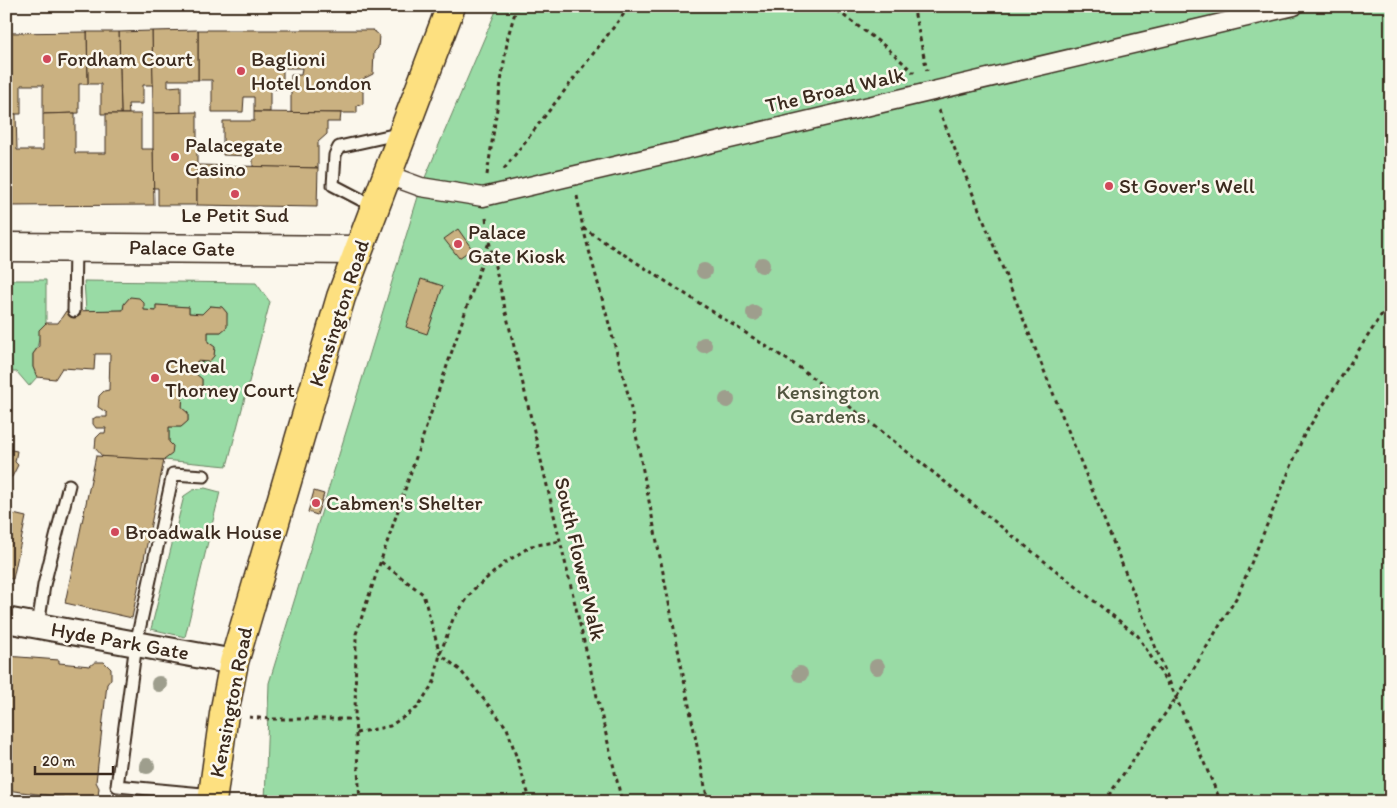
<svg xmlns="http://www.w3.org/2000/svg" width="1397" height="808" font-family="Itim,sans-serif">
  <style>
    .green { fill: #99dba5; stroke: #6a8262 }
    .building { fill: #cab181; stroke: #3b2a1e }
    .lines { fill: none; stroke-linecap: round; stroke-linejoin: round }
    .service-casing { stroke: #3b2a1e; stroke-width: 15 }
    .pedestrian-casing { stroke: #3b2a1e; stroke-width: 21 }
    .minor-casing { stroke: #3b2a1e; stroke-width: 28 }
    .secondary-casing { stroke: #3b2a1e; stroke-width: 31 }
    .primary-casing { stroke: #3b2a1e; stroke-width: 31 }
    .path { stroke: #3b2a1e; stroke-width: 3; stroke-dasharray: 4 4; stroke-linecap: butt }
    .service { stroke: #fbf7ec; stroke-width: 11 }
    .pedestrian { stroke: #fbf7ec; stroke-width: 18 }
    .minor { stroke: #fbf7ec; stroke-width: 24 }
    .secondary { stroke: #fbf7ec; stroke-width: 28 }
    .primary { stroke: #fde080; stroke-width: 28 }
    .tree { fill: #9e9e8d }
    .poi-dot { fill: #d1495b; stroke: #fbf7ec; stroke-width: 2 }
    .labels { text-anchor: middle; stroke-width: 5; stroke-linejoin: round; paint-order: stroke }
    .poi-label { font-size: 21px; fill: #3b2a1e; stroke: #fbf7ec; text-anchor: start }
    .street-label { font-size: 21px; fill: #3b2a1e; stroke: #fbf7ec }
    .park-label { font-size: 21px; fill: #525640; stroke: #fbf7ec }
  </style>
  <rect width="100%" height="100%" fill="#fbf7ec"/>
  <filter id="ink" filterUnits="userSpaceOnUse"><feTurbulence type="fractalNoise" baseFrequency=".02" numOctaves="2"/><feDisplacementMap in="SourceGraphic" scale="10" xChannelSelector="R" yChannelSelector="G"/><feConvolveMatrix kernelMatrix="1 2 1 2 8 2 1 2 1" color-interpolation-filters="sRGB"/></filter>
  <g filter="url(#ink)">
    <g class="green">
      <polygon points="498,6 1391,6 1391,802 265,802 269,683 421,187"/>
      <path d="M6,280H46V323C37,333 41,344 33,354V367L37,377L29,386L17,372H6Z"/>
      <polygon points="84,281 256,283 270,302 227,466 164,460 169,442 169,427 181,427 188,421 188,413 182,408 183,393 196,394 202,389 202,379 196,374 197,361 209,361 214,356 215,347 208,342 208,332 221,332 226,327 227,313 222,307 210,306 202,314 189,313 189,307 156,305 156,311 144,310 130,297 124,304 123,310 86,311"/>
      <polygon points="205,488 220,492 185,637 151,629 184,496 193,490"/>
    </g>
    <g class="building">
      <polygon points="198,30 373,30 379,35 378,48 374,52 373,74 357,82 358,88 363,91 363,104 357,106 357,113 291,113 291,75 301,75 302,68 283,68 283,89 270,89 270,112 254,112 254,97 244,97 243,112 212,112 212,80 198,80"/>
      <polygon points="198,30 198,80 168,80 168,87 181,86 181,113 153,113 152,31"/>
      <polygon points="152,31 153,85 143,85 143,104 128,104 129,114 121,114 119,32"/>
      <polygon points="87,32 119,32 121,114 101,114 101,84 88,84"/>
      <polygon points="87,32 88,84 79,84 79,113 43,114 43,85 21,85 21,114 6,114 6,33"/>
      <polygon points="197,112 197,205 158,205 158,188 153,188 153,113"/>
      <polygon points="254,112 341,113 340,122 327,122 327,134 318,142 318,168 253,167 253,156 223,155 223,121 254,121"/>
      <polygon points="75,113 75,153 106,153 106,114 141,114 141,149 153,149 154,205 6,206 6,114 16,114 17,150 43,150 43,114"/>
      <polygon points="197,165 318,168 317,207 197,205"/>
      <polygon points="458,229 472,249 459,258 444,239"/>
      <polygon points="421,279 443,286 427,334 406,327"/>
      <polygon points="130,297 139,298 144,303 144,310 156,311 156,305 189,307 189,313 202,314 210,306 222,307 227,313 227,327 221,332 208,332 208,342 215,347 214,356 209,362 197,361 196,374 202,379 202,389 196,394 183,393 182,408 188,413 188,421 181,427 169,427 169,442 173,446 172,454 164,460 103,457 95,448 96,438 101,433 105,433 106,428 96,428 93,424 93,419 96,417 107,417 107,413 98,407 99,396 104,391 109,390 110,354 95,354 94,370 62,368 55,379 37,377 33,367 33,354 39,346 39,330 46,323 58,323 66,311 123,310 124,304"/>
      <polygon points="6,449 17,451 15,462 18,465 12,477 6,476"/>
      <polygon points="96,456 164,460 132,618 65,603"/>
      <polygon points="314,491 324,494 317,515 308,512"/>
      <polygon points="9,513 26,517 13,579 6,578 6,527"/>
      <polygon points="6,656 59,660 59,663 90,666 95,662 104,662 111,669 111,679 107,684 96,782 99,788 98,797 95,802 79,802 76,799 6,790"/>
      <polygon points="1391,708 1391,735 1385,725 1385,718"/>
    </g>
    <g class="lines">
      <g class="service-casing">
        <g id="service">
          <polyline points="375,207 333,185 335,155 339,147 402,133"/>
          <polyline points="74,311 75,247"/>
          <polyline points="204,476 173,474 136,644 117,786 213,795"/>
          <polyline points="38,626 44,585 69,485"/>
        </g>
      </g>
      <g class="pedestrian-casing">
        <polyline id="pedestrian" points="388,175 421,187 483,197 1294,6"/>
      </g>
      <g class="minor-casing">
        <polyline id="minor" points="6,620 234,662"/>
      </g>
      <g class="secondary-casing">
        <polyline id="secondary" points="6,247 357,250"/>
      </g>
      <g class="primary-casing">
        <polyline id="primary" points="212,802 224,714 234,662 341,297 451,6"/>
      </g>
      <g class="path">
        <polyline points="831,6 886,47 914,73"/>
        <polyline points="913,6 927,71"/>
        <polyline points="939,110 1176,698 1221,802"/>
        <polyline points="504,169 630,6"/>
        <polyline points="487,175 508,36 517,6"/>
        <polyline points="577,196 583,228 628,394 708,802"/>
        <polyline points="486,218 489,241 622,802"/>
        <polyline points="583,228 800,368 885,434 1138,636 1171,689"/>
        <polyline points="381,562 423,594 440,654 460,670 507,728 531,802"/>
        <polyline points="249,717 269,719 355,719"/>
        <polyline points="356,733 390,726 417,708 434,682 440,654 453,619 474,589 506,562 531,546 561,541"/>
        <polyline points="6,799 32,802"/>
        <polyline points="360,802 355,719 356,634 489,242"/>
        <polyline points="1104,802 1176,698 1238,595 1304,435 1391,300"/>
      </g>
      <use href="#service" class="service"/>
      <use href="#pedestrian" class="pedestrian"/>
      <use href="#minor" class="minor"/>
      <use href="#secondary" class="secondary"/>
      <use href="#primary" class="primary"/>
    </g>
    <g class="tree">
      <circle cx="762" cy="265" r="8"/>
      <circle cx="704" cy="271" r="8"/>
      <circle cx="754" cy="313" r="8"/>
      <circle cx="704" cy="345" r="8"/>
      <circle cx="727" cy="400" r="8"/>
      <circle cx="877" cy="667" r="8"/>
      <circle cx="800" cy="674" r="8"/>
      <circle cx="159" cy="684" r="8"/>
      <circle cx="147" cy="766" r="8"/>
    </g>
  </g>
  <g class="poi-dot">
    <circle cx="47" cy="59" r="5"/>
    <circle cx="241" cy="71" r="5"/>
    <circle cx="175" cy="157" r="5"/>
    <circle cx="1109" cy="186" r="5"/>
    <circle cx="235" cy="194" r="5"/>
    <circle cx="458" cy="244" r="5"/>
    <circle cx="155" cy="378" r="5"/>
    <circle cx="316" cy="503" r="5"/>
    <circle cx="115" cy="532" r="5"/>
  </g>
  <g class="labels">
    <g class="poi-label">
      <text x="57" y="66">Fordham Court</text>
      <text x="251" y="66">Baglioni<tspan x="251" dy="24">Hotel London</tspan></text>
      <text x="185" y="152">Palacegate<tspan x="185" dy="24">Casino</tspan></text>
      <text x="1119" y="193">St Gover's Well</text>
      <text x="235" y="222" text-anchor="middle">Le Petit Sud</text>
      <text x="468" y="239">Palace<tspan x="468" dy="24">Gate Kiosk</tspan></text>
      <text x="165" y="373">Cheval<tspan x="165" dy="24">Thorney Court</tspan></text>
      <text x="326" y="510">Cabmen's Shelter</text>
      <text x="125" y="539">Broadwalk House</text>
    </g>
    <g class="street-label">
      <text transform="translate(835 90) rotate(-13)" y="7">The Broad Walk</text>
      <text transform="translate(182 248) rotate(1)" y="7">Palace Gate</text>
      <text transform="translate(339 313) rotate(-72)" y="7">Kensington Road</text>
      <text transform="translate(580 559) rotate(77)" y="7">South Flower Walk</text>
      <text transform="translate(120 641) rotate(10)" y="7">Hyde Park Gate</text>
      <text transform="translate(231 702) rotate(-79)" y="7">Kensington Road</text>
    </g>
    <g class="park-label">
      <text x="828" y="399">Kensington<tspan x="828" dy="24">Gardens</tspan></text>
    </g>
  </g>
  <rect width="1397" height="808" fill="none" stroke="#fbf7ec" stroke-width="25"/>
  <rect x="12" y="12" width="1372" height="783" fill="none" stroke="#3b2a1e" stroke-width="2" filter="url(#ink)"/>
  <path d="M35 766v8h78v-8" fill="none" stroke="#3b2a1e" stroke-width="2.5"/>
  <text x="42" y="766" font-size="15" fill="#3b2a1e" stroke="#fbf7ec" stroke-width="4" paint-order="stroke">20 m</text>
</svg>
